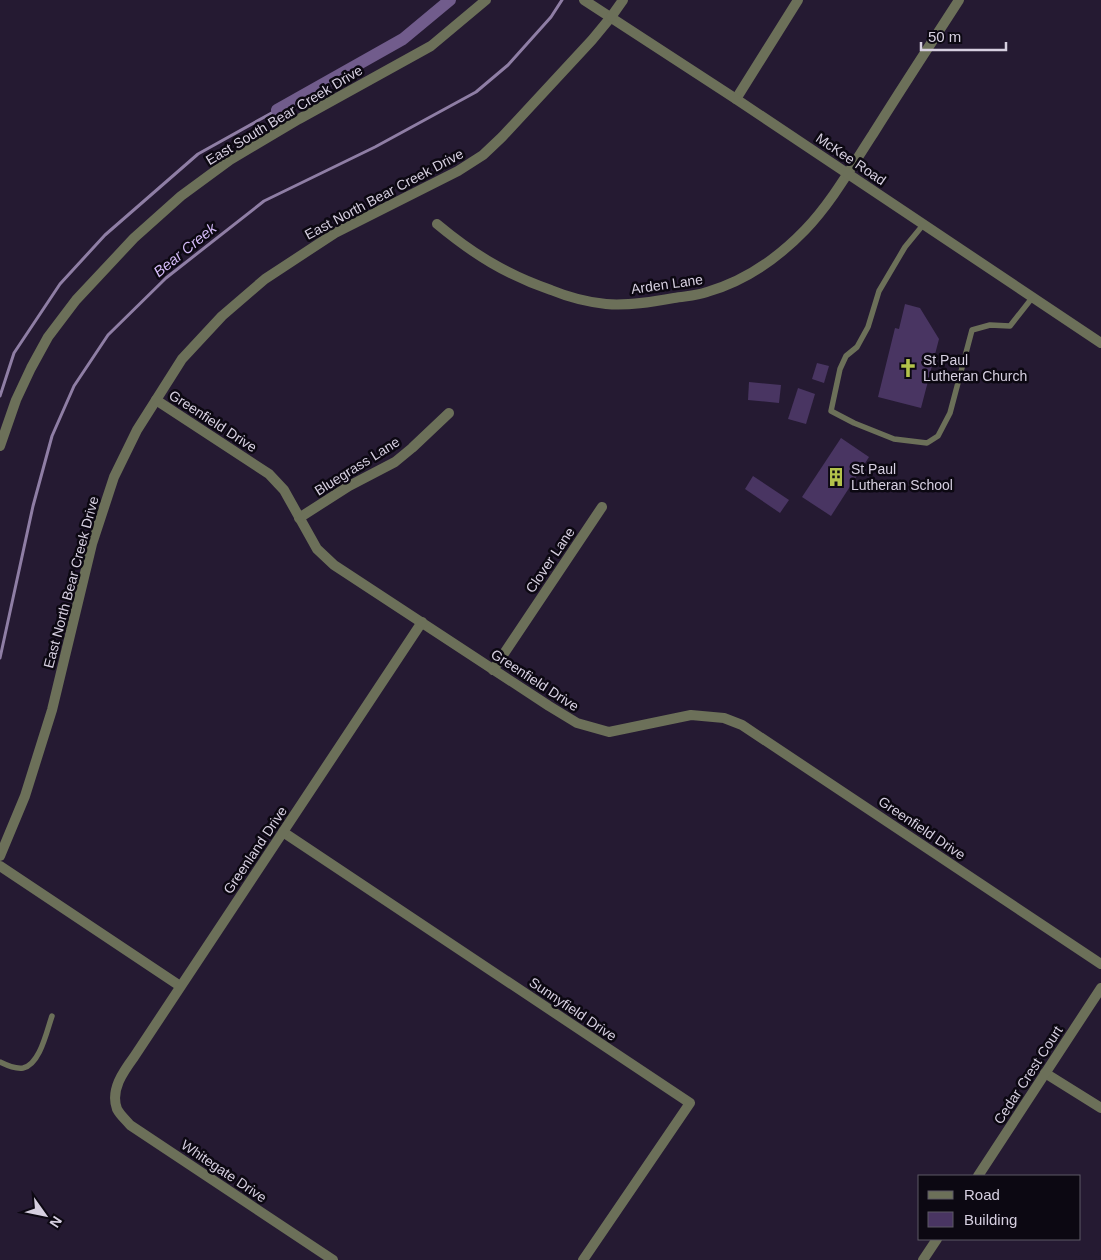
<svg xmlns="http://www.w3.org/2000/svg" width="1101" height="1260" font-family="Helvetica,sans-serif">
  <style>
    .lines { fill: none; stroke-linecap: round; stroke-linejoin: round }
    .stream { stroke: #8f7ea5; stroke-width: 3 }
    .canal { stroke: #715c8c; stroke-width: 12 }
    .building { fill: #493562 }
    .service { stroke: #6c7059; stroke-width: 5.5 }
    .minor { stroke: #6c7059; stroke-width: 10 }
    .tertiary { stroke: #6c7059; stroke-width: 10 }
    .labels { text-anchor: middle; stroke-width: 5; stroke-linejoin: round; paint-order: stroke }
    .street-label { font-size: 14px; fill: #d6cfe0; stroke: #0c0812 }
    .poi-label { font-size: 14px; fill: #d6cfe0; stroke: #0c0812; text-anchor: start }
    .water-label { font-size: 15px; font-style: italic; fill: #d3baf6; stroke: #0c0812 }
  </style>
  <rect width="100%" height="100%" fill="#251a32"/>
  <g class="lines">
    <g class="stream">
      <polyline points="0,396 14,353 60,284 105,235 198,154 277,110"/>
      <polyline points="0,658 33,506 52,436 74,386 108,335 166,278 264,201 375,147 476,92 508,65 551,17 562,0"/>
    </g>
    <polyline class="canal" points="277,110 403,39 450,0"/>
  </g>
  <g class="building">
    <polygon points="905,304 920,308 939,339 921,408 878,397 895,328 899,329"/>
    <polygon points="817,363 829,366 824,383 812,379"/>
    <polygon points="749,382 781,385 779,403 748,400"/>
    <polygon points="798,388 815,394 806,424 788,419"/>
    <polygon points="841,438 869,457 831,516 802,497"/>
    <polygon points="753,476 789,500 780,513 745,489"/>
  </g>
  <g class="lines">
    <g class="service">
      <polyline points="923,225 905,247 879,291 868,327 857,347 846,356 840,369 831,411 854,423 894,439 927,443 938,436 950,413 972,330 990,325 1010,326 1032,298"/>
      <path d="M0,1062C6,1065 16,1069 23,1068C40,1065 47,1030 52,1016"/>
    </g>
    <g class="minor">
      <polyline points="736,99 798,0"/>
      <path d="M437,224C473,254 507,275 551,290C568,297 587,302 606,304C628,306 652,302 674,298C685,296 696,296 707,292C745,281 778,258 805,230C832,202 852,166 873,134C901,89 930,45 959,0"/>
      <polyline points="156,400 269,474 284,490 317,549 334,565 549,706 577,723 609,732 691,715 724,718 742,725 1101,964"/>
      <polyline points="299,518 349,486 395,462 412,448 449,413"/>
      <polyline points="493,670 602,507"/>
      <polyline points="283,832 690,1103 583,1260"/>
      <polyline points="0,856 25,796 52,710 92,544 114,477 137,430 182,359 222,316 265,279 335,233 458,171 483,155 502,137 592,40 611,17"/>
      <polyline points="0,866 180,986"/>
      <polyline points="1045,1073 1101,1108"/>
      <polyline points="978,1176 1101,988"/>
      <path d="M333,1260L130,1125C126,1120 120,1115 117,1109C110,1090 123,1072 134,1057L422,622"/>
      <polyline points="923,1260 937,1239"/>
    </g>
    <g class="tertiary">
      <polyline points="584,0 736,99 1101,343"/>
      <polyline points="611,17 623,0"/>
      <polyline points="0,446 16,400 31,368 48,337 76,300 134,238 181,196 230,160 299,119 431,46 486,0"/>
    </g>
  </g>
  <defs>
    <g id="church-bare" transform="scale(1.5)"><path d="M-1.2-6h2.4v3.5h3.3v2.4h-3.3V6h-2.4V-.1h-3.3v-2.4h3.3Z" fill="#b3c24b" stroke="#0c0812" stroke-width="2.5" paint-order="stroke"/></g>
    <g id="building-bare" transform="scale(1.5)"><path d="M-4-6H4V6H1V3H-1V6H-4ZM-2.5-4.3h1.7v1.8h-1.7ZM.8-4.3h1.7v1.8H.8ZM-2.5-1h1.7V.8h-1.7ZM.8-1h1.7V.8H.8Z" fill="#b3c24b" stroke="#0c0812" stroke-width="2.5" paint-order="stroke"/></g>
  </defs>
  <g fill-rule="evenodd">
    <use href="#church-bare" x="908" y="368"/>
    <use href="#building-bare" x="836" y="477"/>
  </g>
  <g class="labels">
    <g class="street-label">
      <text transform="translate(284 115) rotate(-31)" y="5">East South Bear Creek Drive</text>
      <text transform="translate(851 159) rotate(34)" y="5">McKee Road</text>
      <text transform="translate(384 194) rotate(-28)" y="5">East North Bear Creek Drive</text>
      <text transform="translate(667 284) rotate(-8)" y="5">Arden Lane</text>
      <text transform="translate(213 421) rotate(33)" y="5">Greenfield Drive</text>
      <text transform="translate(357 466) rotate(-32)" y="5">Bluegrass Lane</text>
      <text transform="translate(550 560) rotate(-56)" y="5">Clover Lane</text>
      <text transform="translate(71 582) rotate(-75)" y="5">East North Bear Creek Drive</text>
      <text transform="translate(535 680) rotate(33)" y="5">Greenfield Drive</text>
      <text transform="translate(922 828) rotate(34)" y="5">Greenfield Drive</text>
      <text transform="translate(255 850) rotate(-56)" y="5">Greenland Drive</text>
      <text transform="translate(573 1009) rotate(34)" y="5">Sunnyfield Drive</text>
      <text transform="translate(1028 1075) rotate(-57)" y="5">Cedar Crest Court</text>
      <text transform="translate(224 1171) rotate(34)" y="5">Whitegate Drive</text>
    </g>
    <g class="poi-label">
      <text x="923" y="365">St Paul<tspan x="923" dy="16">Lutheran Church</tspan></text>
      <text x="851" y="474">St Paul<tspan x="851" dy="16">Lutheran School</tspan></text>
    </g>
    <g class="water-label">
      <text transform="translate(185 250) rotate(-39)" y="5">Bear Creek</text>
    </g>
  </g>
  <rect x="918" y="1175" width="162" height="65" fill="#0c0812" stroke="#5d5864"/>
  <rect x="928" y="1191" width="25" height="8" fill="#6c7059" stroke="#5d5864"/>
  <text x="964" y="1200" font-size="15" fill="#d6cfe0">Road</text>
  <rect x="928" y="1212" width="25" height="15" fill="#493562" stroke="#5d5864"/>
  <text x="964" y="1225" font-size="15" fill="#d6cfe0">Building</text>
  <g transform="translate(45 1215) rotate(123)" stroke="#0c0812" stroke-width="4" paint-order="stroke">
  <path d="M0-4L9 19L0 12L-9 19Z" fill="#d6cfe0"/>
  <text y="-8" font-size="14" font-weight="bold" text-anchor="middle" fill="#d6cfe0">N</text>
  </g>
  <path d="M921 42v8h85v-8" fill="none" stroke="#d6cfe0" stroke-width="2.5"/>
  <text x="928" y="42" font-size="15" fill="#d6cfe0" stroke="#0c0812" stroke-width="4" paint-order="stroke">50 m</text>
</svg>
